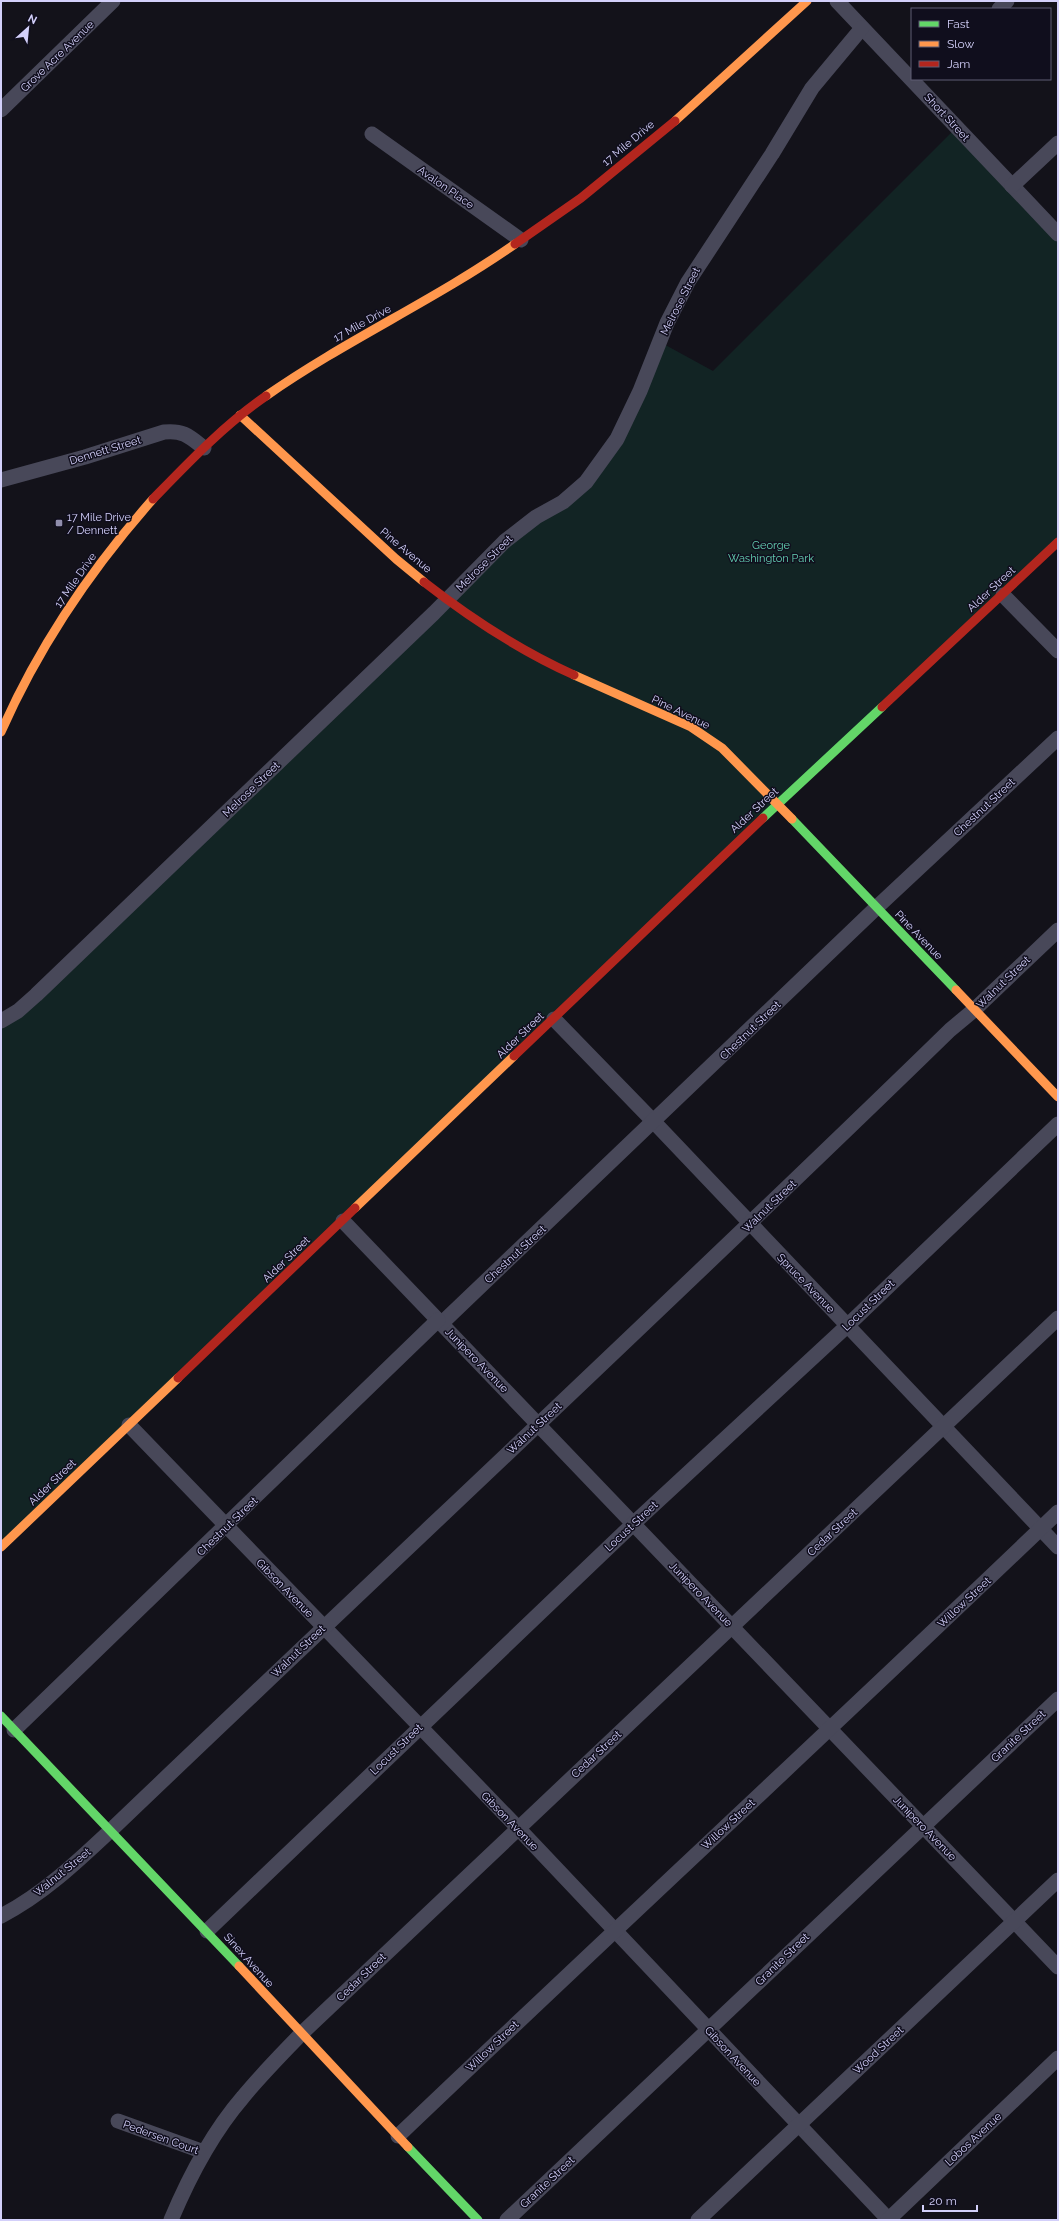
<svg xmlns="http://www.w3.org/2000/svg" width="1059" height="2221" font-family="Raleway,sans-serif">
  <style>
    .green { fill: #122424 }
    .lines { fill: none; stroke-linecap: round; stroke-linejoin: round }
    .street { stroke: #484859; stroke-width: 15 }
    .fast { stroke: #63d668; stroke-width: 9 }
    .slow { stroke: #ff974d; stroke-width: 9 }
    .jam { stroke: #b3261e; stroke-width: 9 }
    .poi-dot { fill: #908eac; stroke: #100e1d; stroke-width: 1.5 }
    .labels { text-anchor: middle; stroke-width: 3; stroke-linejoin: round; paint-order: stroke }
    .street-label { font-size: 11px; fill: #d3d0fa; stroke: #100e1d }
    .poi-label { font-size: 11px; fill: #d3d0fa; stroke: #100e1d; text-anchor: start }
    .park-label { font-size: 11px; fill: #64d1b3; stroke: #100e1d }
  </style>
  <rect width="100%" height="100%" fill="#13121a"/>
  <polygon class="green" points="956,128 1058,234 1058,542 1,1547 1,1021 463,583 586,482 660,342 713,371"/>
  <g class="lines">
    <g class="street">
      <polyline points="837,1 1058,234"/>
      <polyline points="999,9 1007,1"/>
      <polyline points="1,110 113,1"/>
      <polyline points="372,134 521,240"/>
      <polyline points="1012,186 1058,143"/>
      <path d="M1,480L85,457L164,432C183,430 189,436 204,448"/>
      <polyline points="1003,595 1058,651"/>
      <polyline points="554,1019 654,1122 1058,1547"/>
      <polyline points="1,1021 18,1011 36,995 434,613 505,541 536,517 563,502 586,482 617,439 640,391 667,323 688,282 772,154 812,88 862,28"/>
      <polyline points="343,1221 1058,1967"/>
      <polyline points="442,1323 876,908 1058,738"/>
      <polyline points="129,1425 518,1828 889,2220"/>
      <polyline points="14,1730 438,1320"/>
      <path d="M1,1916C42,1895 77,1862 110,1831C389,1564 673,1300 950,1030L974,1010L1058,930"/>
      <polyline points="207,1931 633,1524 847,1326 1058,1124"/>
      <polyline points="118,2121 204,2152"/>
      <path d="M398,2136C617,1927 839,1722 1058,1512"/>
      <path d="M171,2220C189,2177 212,2133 243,2097C261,2075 281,2055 301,2034L1058,1318"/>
      <polyline points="507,2220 1058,1699"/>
      <polyline points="698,2220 1058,1880"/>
      <polyline points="888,2220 1058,2058"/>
    </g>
    <g class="fast">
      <polyline points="763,818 882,707"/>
      <polyline points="792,819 956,990"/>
      <polyline points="1,1716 239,1966"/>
      <polyline points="408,2147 478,2220"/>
    </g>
    <g class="slow">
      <polyline points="675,121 807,1"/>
      <path d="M266,396C346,340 435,300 515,244"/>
      <polyline points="240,415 396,559 424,582"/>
      <polyline points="574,675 691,727 722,748 792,819"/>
      <path d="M1,732C38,648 92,568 153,499"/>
      <polyline points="956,990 1058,1097"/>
      <polyline points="355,1208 514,1056"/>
      <polyline points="1,1547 178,1378"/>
      <polyline points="239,1966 408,2147"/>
    </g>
    <g class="jam">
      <polyline points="515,244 581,198 675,121"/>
      <path d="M153,499C188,463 224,425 266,396"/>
      <path d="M424,582C470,618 521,651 574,675"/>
      <polyline points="882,707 1058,542"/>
      <polyline points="514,1056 763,818"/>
      <polyline points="178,1378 355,1208"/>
    </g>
  </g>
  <rect class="poi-dot" x="55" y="519" width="8" height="8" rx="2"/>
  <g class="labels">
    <g class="street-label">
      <text transform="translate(57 56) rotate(-44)" y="4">Grove Acre Avenue</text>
      <text transform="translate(947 117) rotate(47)" y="4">Short Street</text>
      <text transform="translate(628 143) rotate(-40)" y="4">17 Mile Drive</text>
      <text transform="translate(446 187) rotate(35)" y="4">Avalon Place</text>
      <text transform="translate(680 301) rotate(-63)" y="4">Melrose Street</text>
      <text transform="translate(362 323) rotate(-29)" y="4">17 Mile Drive</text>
      <text transform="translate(105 450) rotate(-17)" y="4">Dennett Street</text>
      <text transform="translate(406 550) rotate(40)" y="4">Pine Avenue</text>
      <text transform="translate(484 563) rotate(-45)" y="4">Melrose Street</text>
      <text transform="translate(75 580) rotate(-55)" y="4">17 Mile Drive</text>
      <text transform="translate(991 589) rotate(-43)" y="4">Alder Street</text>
      <text transform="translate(681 712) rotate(26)" y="4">Pine Avenue</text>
      <text transform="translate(251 789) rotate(-44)" y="4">Melrose Street</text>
      <text transform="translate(984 807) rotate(-43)" y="4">Chestnut Street</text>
      <text transform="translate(754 810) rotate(-43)" y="4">Alder Street</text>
      <text transform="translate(919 935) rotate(46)" y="4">Pine Avenue</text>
      <text transform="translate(1003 982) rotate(-44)" y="4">Walnut Street</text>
      <text transform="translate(750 1030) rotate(-44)" y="4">Chestnut Street</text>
      <text transform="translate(520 1035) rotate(-44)" y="4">Alder Street</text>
      <text transform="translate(769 1206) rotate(-44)" y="4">Walnut Street</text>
      <text transform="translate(515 1254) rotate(-43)" y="4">Chestnut Street</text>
      <text transform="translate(286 1259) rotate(-44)" y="4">Alder Street</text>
      <text transform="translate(806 1283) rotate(46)" y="4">Spruce Avenue</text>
      <text transform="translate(868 1305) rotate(-44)" y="4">Locust Street</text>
      <text transform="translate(477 1360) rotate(46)" y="4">Junipero Avenue</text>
      <text transform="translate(534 1428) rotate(-43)" y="4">Walnut Street</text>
      <text transform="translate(52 1482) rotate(-44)" y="4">Alder Street</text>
      <text transform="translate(227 1526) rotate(-44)" y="4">Chestnut Street</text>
      <text transform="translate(631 1526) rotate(-43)" y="4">Locust Street</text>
      <text transform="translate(832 1532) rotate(-43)" y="4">Cedar Street</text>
      <text transform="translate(285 1588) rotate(46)" y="4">Gibson Avenue</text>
      <text transform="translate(701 1594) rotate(46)" y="4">Junipero Avenue</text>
      <text transform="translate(964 1602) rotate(-43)" y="4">Willow Street</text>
      <text transform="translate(298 1651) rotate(-44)" y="4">Walnut Street</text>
      <text transform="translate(1018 1736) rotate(-43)" y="4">Granite Street</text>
      <text transform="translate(396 1749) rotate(-44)" y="4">Locust Street</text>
      <text transform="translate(596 1754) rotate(-43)" y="4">Cedar Street</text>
      <text transform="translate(510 1821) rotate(46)" y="4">Gibson Avenue</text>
      <text transform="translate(728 1824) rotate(-43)" y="4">Willow Street</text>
      <text transform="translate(925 1828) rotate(46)" y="4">Junipero Avenue</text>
      <text transform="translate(62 1872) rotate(-39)" y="4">Walnut Street</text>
      <text transform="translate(782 1959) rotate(-44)" y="4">Granite Street</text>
      <text transform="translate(249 1960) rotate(48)" y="4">Sinex Avenue</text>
      <text transform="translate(361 1977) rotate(-44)" y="4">Cedar Street</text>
      <text transform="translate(492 2046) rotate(-44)" y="4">Willow Street</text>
      <text transform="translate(878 2050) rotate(-43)" y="4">Wood Street</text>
      <text transform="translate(733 2056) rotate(47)" y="4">Gibson Avenue</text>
      <text transform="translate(161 2137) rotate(20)" y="4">Pedersen Court</text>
      <text transform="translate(973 2139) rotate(-43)" y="4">Lobos Avenue</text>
      <text transform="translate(547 2182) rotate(-43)" y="4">Granite Street</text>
    </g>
    <g class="poi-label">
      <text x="67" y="521">17 Mile Drive<tspan x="67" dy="13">/ Dennett</tspan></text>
    </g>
    <g class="park-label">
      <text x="771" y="549">George<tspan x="771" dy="13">Washington Park</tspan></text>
    </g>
  </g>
  <rect width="1059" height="2221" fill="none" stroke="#d3d0fa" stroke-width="4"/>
  <rect x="911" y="8" width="140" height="72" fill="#100e1d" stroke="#5e5c75"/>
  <rect x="919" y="21" width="20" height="6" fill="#63d668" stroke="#5e5c75"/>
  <text x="947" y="28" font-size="12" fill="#d3d0fa">Fast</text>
  <rect x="919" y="41" width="20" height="6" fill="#ff974d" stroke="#5e5c75"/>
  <text x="947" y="48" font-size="12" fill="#d3d0fa">Slow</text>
  <rect x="919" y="61" width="20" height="6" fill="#b3261e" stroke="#5e5c75"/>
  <text x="947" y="68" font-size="12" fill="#d3d0fa">Jam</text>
  <g transform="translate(28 28) rotate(27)" stroke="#100e1d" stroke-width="3" paint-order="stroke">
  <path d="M0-3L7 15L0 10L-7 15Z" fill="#d3d0fa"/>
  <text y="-6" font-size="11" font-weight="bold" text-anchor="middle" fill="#d3d0fa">N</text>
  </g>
  <path d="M923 2205v6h54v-6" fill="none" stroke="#d3d0fa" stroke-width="2"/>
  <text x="929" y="2205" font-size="12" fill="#d3d0fa" stroke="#100e1d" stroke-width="3" paint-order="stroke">20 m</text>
</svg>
